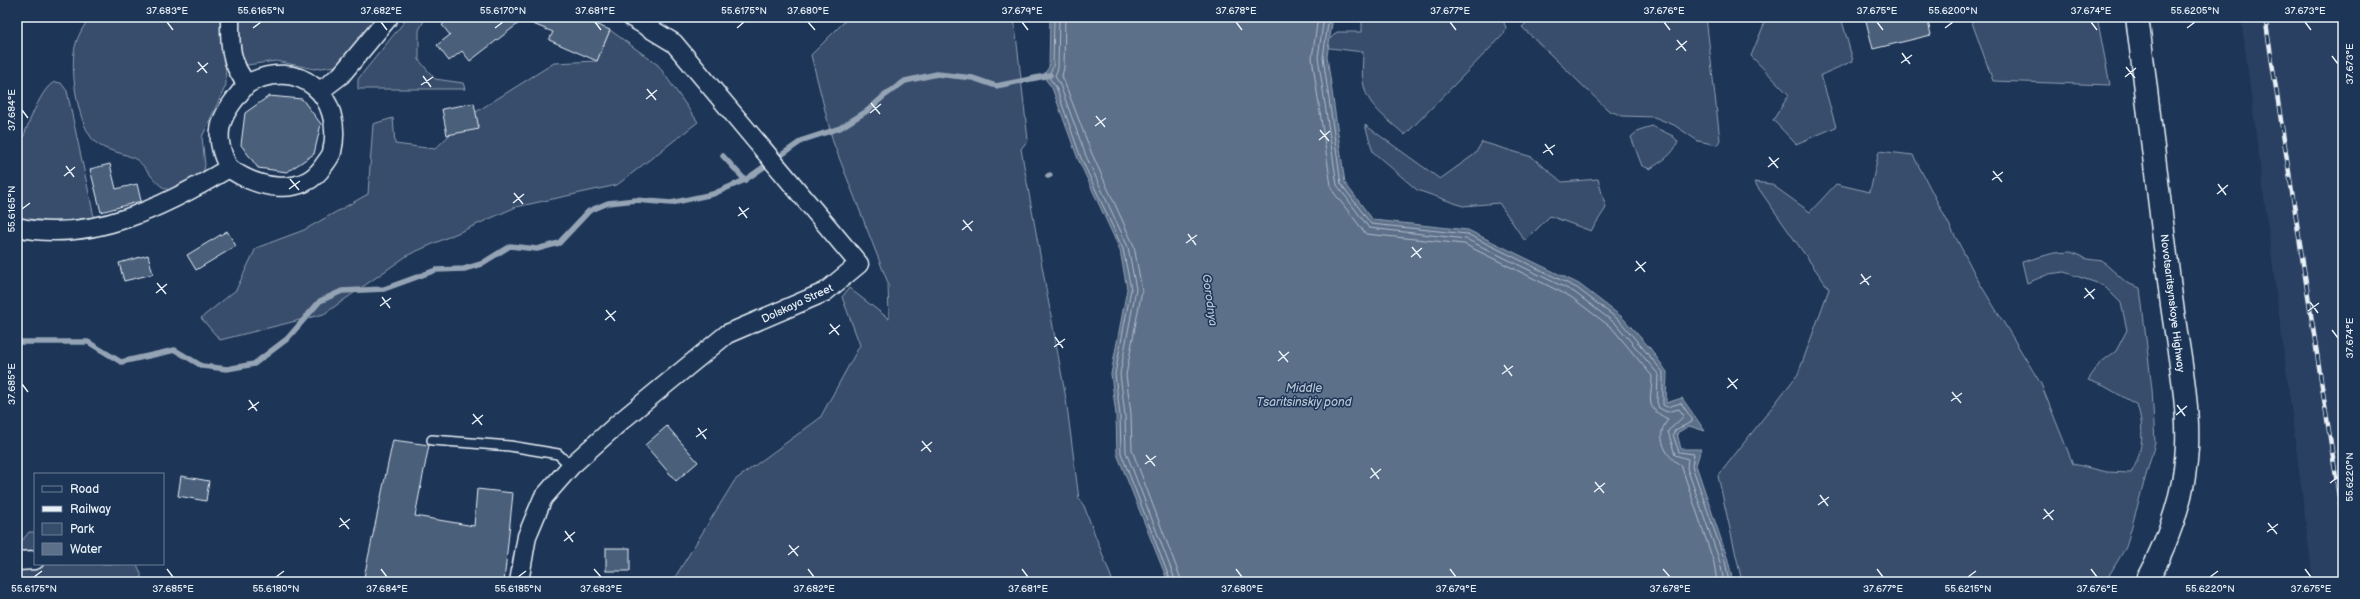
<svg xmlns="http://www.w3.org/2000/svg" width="2360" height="599" font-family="'Balsamiq Sans',sans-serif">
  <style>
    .built { fill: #2a4162 }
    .green { fill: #374d6c; stroke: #909fb2 }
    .water { fill: #5d7089; stroke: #95a4b5 }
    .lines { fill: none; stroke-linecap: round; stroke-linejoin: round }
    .shore { stroke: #b0bdcc; stroke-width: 1 }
    .stream { stroke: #95a4b5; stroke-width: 5.5 }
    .building { fill: #495e7a; stroke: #e8f1f8 }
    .lane-casing { stroke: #e8f1f8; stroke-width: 12 }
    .street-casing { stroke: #e8f1f8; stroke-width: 21 }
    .secondary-casing { stroke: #e8f1f8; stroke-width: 25 }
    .lane { stroke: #1d3557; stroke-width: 9 }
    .street { stroke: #1d3557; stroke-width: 18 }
    .secondary { stroke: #1d3557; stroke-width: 22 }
    .rail-casing { stroke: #e8f1f8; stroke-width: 4.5 }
    .rail { stroke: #1d3557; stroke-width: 3; stroke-dasharray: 9; stroke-linecap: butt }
    .ticks { fill: none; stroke: #e8f1f8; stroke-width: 1.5 }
    .labels { text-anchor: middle; stroke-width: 3; stroke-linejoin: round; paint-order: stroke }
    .street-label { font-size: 11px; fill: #e8f1f8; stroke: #1d3557 }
    .water-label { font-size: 12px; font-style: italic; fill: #b7c4d1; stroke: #1d3557 }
    .neatline { fill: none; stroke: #e8f1f8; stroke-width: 1.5 }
    .ticks-label { font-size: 10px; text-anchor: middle; fill: #e8f1f8 }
  </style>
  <rect width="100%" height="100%" fill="#1d3557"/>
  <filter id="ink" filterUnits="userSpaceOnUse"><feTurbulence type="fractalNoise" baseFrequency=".025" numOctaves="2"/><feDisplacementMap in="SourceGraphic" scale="8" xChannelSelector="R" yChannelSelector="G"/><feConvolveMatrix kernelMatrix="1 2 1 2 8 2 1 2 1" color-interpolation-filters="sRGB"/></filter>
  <g filter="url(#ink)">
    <polygon class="built" points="2241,17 2343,17 2343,582 2303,582 2313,580"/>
    <g class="green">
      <path d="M91,17H221L225,34L226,85L202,137L205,165L202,178C193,181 183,188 174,190C158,192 148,168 137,160C124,152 106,152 95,142C78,125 71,76 74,52C76,39 82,27 91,17Z"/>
      <path d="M238,17H384L348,59L336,66L314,69L276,61L247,65C231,54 237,35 238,17Z"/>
      <polygon points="408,17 426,17 419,30 419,60 435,79 463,83 465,89 358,89 358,79"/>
      <polygon points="849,17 1014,17 1028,140 1021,149 1066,399 1079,499 1084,506 1113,582 672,582 735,480 820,418 860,345 842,297 849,288 889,319 888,283 833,142 811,55"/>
      <path d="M1362,17H1502L1506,28L1504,34L1405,135C1391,122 1368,107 1364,86C1361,76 1363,63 1363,52L1322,47L1337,32H1362Z"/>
      <polygon points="1532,17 1706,17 1720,140 1717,145 1698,141 1674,125 1654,117 1622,116 1608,110 1522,27"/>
      <polygon points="1767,17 1841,17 1853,61 1821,75 1836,127 1796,144 1773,120 1789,95 1751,56"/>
      <polygon points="1970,17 2097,17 2110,85 1993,81"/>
      <polygon points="610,30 658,65 698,122 617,185 516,207 408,255 324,314 220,340 201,318 236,290 256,248 304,230 368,194 373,124 393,118 395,144 435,149 468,117 554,63 597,61"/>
      <path d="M55,82L61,83L67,91L94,217C79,227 40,221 22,220L17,219C17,201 13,174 17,157C21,142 40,86 55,82Z"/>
      <polygon points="1365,125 1440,179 1475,154 1482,142 1532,157 1562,182 1598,179 1606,208 1591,231 1550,216 1525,241 1499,203 1463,206 1417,190 1373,152"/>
      <path d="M1652,126L1673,136L1678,142C1673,155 1662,161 1650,169L1642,166L1631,137L1639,130Z"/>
      <path d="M1879,151L1913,155L1979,282L2041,384L2073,464L2107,472L2131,473C2143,453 2145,428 2137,405L2104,386L2088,380L2100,363L2116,351L2127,330L2121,303L2103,285L2064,272L2049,274L2027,283L2022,262L2054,253L2071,252L2087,259L2102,261L2127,283L2140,288L2152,389L2155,443L2126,547L2105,582H1742L1718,476L1798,374L1829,289L1754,182L1771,184L1810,212L1836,184L1870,192Z"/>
      <polygon points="29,532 35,532 35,564 137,564 141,574 141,582 17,582 17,547"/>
    </g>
    <polygon class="water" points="1050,17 1333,17 1327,56 1345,183 1373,220 1468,230 1579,284 1622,317 1650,348 1667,372 1666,403 1682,398 1705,431 1689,426 1677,433 1681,449 1701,449 1696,465 1728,560 1733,582 1168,582 1117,454 1116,415 1111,374 1127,289 1120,250 1078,159 1052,88 1043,76 1049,67"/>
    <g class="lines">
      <g class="shore">
        <polyline points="1054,17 1053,67 1048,76 1056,87 1081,158 1123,249 1131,289 1115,374 1120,415 1121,453 1171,582"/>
        <polyline points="1059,17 1058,68 1055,76 1060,85 1086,156 1128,247 1136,289 1120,374 1125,415 1126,452 1176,582"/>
        <polyline points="1065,17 1064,68 1062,76 1092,154 1134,246 1142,290 1126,375 1131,414 1132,450 1182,582"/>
        <path d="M1318,17L1312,58L1331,186L1334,193L1366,234L1464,244L1571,297L1612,328L1652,376C1652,400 1643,407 1668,419C1666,423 1663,426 1662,431C1660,445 1669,459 1681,465L1714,563L1717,582"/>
        <polyline points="1324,17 1318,57 1337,185 1369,228 1466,239 1574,292 1616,324 1658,374 1657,402 1659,408 1667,412 1679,409 1684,416 1668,431 1675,455 1688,459 1687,468 1720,562 1724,582"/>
        <polyline points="1329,17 1323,57 1341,184 1371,224 1467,234 1577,288 1619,320 1663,372 1663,405 1667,407 1681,403 1692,419 1692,422 1675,430 1673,435 1679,452 1694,454 1692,466 1725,561 1729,582"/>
      </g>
      <g class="stream">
        <polyline points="723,156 745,180"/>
        <polyline points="1048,176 1050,175"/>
        <polyline points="17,342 88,342 121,362 175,350 202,366 227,369 254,364 287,339 320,301 342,291 384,289 436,270 464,269 481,264 510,246 537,249 559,243 589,211 608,203 636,200 671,203 713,194 745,180 803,140 840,128 867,111 884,96 905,81 937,74 973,78 996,86 1050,75"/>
      </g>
    </g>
    <g class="building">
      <polygon points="452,17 592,17 590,22 610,30 597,61 549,40 553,32 523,20 470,61 462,51 449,61 437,45 450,35 442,25"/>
      <polygon points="1865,17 1927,17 1931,35 1873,49"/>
      <polygon points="269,96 302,99 321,124 314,154 287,172 258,168 241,145 245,113"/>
      <polygon points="474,103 479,129 447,135 442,109"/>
      <polygon points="110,164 116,189 137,184 141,201 101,212 90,169"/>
      <polygon points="227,231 236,246 196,270 187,255"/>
      <polygon points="148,255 153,274 124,281 119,263"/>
      <polygon points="667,426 698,462 676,481 645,445"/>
      <polygon points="393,440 429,445 415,516 474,526 477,489 513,493 504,582 363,582"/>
      <polygon points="181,476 209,481 206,501 178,496"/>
      <rect x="606" y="548" width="24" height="23"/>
    </g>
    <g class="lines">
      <g class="lane-casing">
        <polyline id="lane" points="432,440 510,446 558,454 571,466"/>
      </g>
      <g class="street-casing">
        <g id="street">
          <polyline points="320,91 341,75 389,17"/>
          <path d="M229,168C256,188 303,199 324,165C327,161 331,156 332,152C345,95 298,56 247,84"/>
          <path d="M17,227C92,244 167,205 229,168C209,131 223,113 247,84C229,62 230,44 230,17"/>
          <polyline points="17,561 35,560"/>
          <polyline points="519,582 527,536 543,498 571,466 621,421 727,334 825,292 859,264 674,43 631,17"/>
        </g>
      </g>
      <g class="secondary-casing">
        <path id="secondary" d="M2137,17C2149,110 2160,203 2171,297C2177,346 2189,397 2187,447C2185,495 2169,540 2146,582"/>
      </g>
      <use href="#lane" class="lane"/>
      <use href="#street" class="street"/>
      <use href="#secondary" class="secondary"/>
      <g class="rail-casing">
        <polyline id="rail" points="2265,17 2343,522"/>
      </g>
      <use href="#rail" class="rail"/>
    </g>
  </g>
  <path class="ticks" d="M167,22L173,30M381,22L387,30M595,22L601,30M808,22L815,30M1022,22L1028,30M1236,22L1242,30M1450,22L1456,30M1664,22L1670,30M1877,22L1883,30M2091,22L2097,30M2305,22L2311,30M253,28L261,22M495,28L503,22M737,28L744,22M1945,28L1953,22M2187,28L2195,22M1677,40L1686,51M1676,50L1687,41M1902,53L1910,64M2332,56L2338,64M198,62L207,73M1901,63L1912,55M2126,67L2135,78M197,72L208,63M423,76L431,87M2125,77L2136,68M421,85L433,77M647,89L656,100M646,99L657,90M871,103L880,114M22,110L28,118M870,113L881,104M1096,116L1105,127M1095,126L1106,118M1320,130L1329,141M1319,140L1330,131M1545,144L1553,155M1543,153L1555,145M1769,157L1778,168M66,166L74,177M1768,167L1779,158M1993,171L2002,182M64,176L75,167M290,179L299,190M1992,180L2003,172M2218,184L2226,195M289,189L300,181M514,193L523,204M2217,194L2228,185M513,203L524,194M739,207L747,218M22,209L30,203M738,216L749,208M963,220L972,231M962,230L973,221M1188,234L1196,245M1186,243L1197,235M1412,247L1421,258M1411,257L1422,248M1636,261L1645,272M1635,271L1646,262M1861,274L1869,285M157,283L166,294M1860,284L1871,276M2085,288L2094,299M156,293L167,284M382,297L390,308M2084,298L2095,289M2310,302L2318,313M380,306L391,298M606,310L615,321M2308,311L2319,303M605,320L616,311M830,324L839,335M2332,330L2338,338M829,334L840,325M1055,337L1063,348M1054,347L1065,339M1279,351L1288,362M1278,361L1289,352M1504,365L1512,376M1502,374L1513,366M1728,378L1737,389M22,384L28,392M1727,388L1738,379M1952,392L1961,403M249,400L257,411M1951,401L1962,393M2177,405L2185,416M248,410L259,402M473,414L482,425M2176,415L2187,406M472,424L483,415M698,428L706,439M696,437L707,429M922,441L931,452M921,451L932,442M1146,455L1155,466M1145,464L1156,456M1371,468L1379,479M1370,478L1381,469M1595,482L1604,493M2330,483L2338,477M1594,492L1605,483M1820,495L1828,506M1818,505L1829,497M2044,509L2053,520M340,518L349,529M2043,519L2054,510M2268,523L2277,534M339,527L350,519M565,531L573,542M2267,532L2278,524M564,541L575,532M789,545L798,556M788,555L799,546M167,569L173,577M381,569L387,577M594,569L601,577M808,569L814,577M1022,569L1028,577M1236,569L1242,577M1450,569L1456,577M1663,569L1670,577M1877,569L1883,577M2091,569L2097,577M2305,569L2311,577M34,577L42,571M276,577L284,571M518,577L526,571M1968,577L1976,571M2210,577L2218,571"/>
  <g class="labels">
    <g class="street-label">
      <text transform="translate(797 303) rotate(-25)" y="4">Dolskaya Street</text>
      <text transform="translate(2173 303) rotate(83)" y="4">Novotsaritsynskoye Highway</text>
    </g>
    <g class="water-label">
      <text transform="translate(1210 300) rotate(82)" y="4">Gorodnya</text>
      <text x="1304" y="392">Middle<tspan x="1304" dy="14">Tsaritsinskiy pond</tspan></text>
    </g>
  </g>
  <rect width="2360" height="599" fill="none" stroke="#1d3557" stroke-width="44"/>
  <rect x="34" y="473" width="130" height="92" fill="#1d3557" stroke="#6e8097"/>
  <rect x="42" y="486" width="20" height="6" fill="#1d3557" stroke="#6e8097"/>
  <text x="70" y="493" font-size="12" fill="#e8f1f8">Road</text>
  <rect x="42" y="506" width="20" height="6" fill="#e8f1f8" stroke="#6e8097"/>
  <text x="70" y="513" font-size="12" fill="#e8f1f8">Railway</text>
  <rect x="42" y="523" width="20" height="12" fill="#374d6c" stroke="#6e8097"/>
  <text x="70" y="533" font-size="12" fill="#e8f1f8">Park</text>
  <rect x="42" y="543" width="20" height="12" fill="#5d7089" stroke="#6e8097"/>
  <text x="70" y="553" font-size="12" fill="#e8f1f8">Water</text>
  <rect x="22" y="22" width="2316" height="555" class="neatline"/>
  <g class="ticks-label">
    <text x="167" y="14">37.683°E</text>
    <text x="261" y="14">55.6165°N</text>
    <text x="381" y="14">37.682°E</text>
    <text x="503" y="14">55.6170°N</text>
    <text x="595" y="14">37.681°E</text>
    <text x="744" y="14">55.6175°N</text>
    <text x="808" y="14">37.680°E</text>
    <text x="1022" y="14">37.679°E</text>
    <text x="1236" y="14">37.678°E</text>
    <text x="1450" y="14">37.677°E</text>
    <text x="1664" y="14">37.676°E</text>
    <text x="1877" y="14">37.675°E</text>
    <text x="1953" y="14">55.6200°N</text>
    <text x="2091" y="14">37.674°E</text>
    <text x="2195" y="14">55.6205°N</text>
    <text x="2305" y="14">37.673°E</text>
    <text transform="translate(2349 64) rotate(-90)" y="4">37.673°E</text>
    <text transform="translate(11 110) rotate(-90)" y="4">37.684°E</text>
    <text transform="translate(11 209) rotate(-90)" y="4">55.6165°N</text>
    <text transform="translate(2349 338) rotate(-90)" y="4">37.674°E</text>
    <text transform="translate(11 384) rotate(-90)" y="4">37.685°E</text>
    <text transform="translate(2349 477) rotate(-90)" y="4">55.6220°N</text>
    <text x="34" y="592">55.6175°N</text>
    <text x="173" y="592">37.685°E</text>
    <text x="276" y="592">55.6180°N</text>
    <text x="387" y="592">37.684°E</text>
    <text x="518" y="592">55.6185°N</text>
    <text x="601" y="592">37.683°E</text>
    <text x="814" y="592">37.682°E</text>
    <text x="1028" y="592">37.681°E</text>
    <text x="1242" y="592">37.680°E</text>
    <text x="1456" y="592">37.679°E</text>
    <text x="1670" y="592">37.678°E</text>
    <text x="1883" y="592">37.677°E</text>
    <text x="1968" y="592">55.6215°N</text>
    <text x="2097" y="592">37.676°E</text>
    <text x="2210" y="592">55.6220°N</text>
    <text x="2311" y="592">37.675°E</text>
  </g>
</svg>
